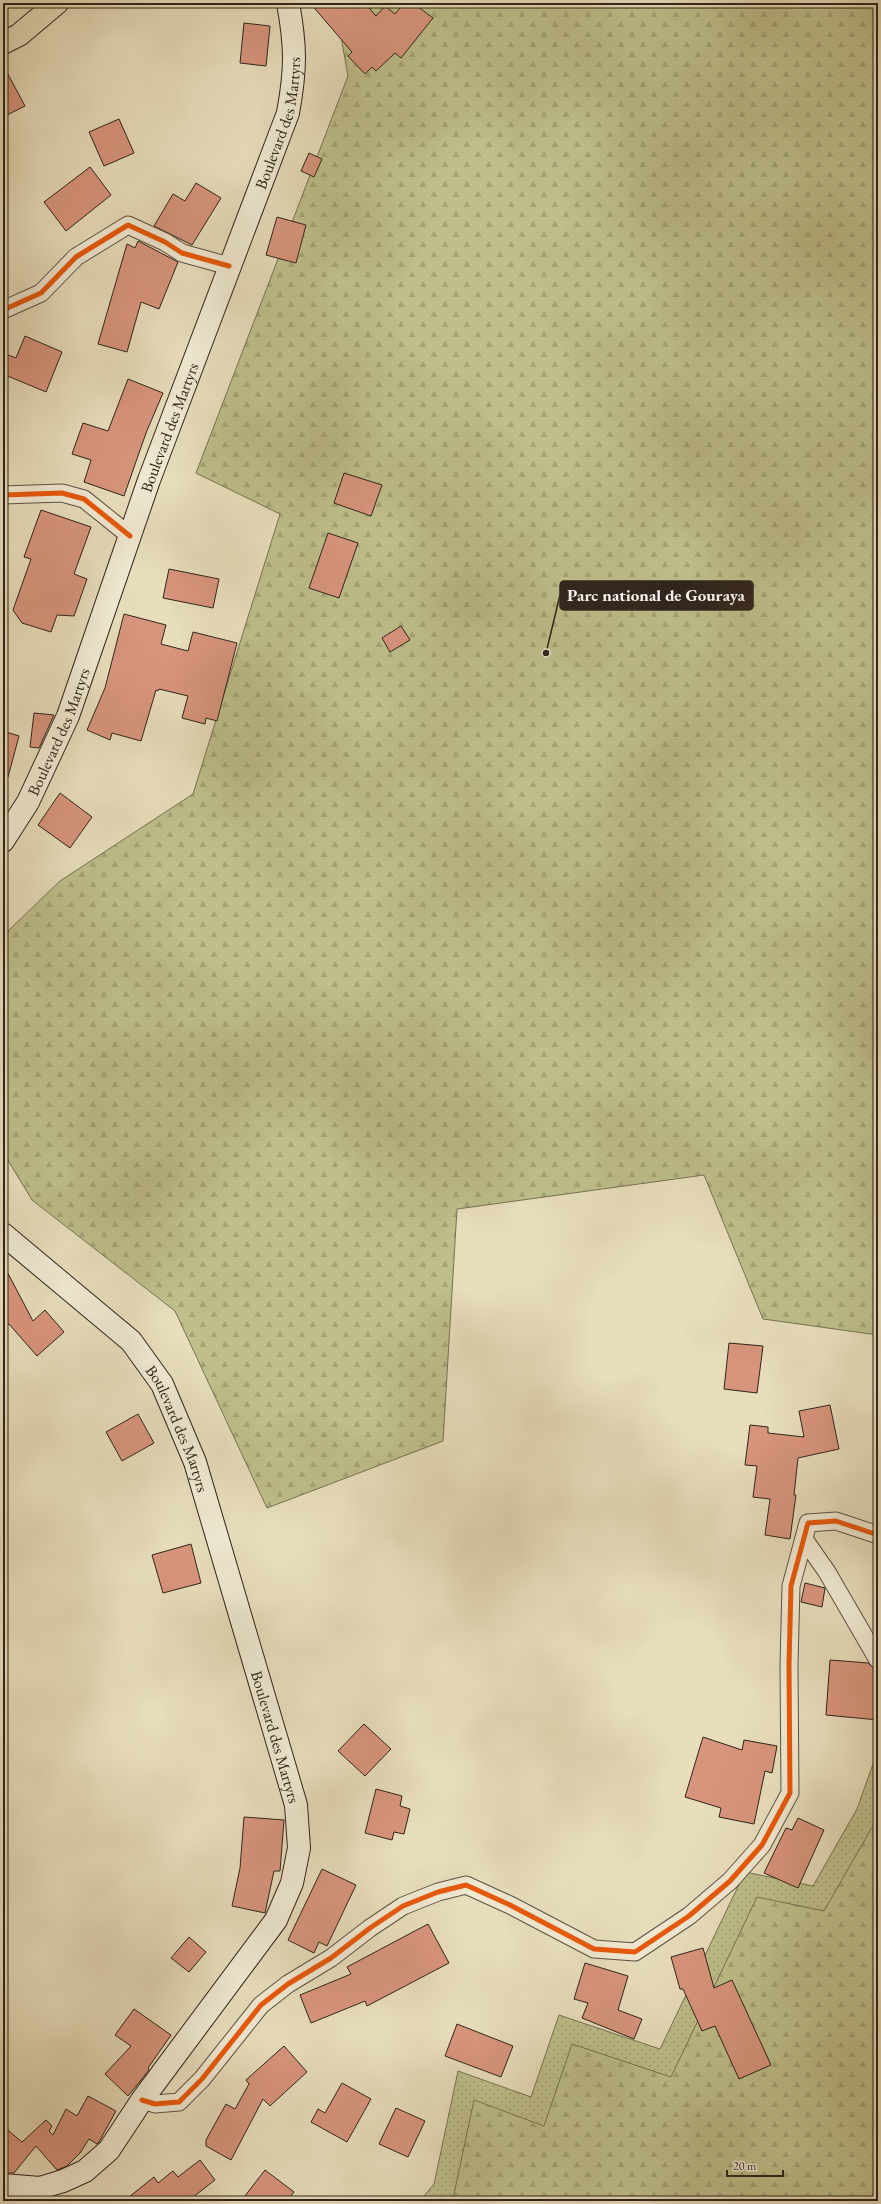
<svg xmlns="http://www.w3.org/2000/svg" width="881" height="2204" font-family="'EB Garamond',serif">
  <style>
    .grass { fill: url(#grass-dots); stroke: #767253 }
    .forest { fill: url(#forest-firs); stroke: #767253 }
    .building { fill: #d8957d; stroke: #2f241b }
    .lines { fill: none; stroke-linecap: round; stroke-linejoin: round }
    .minor-casing { stroke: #5d5243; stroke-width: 19 }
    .secondary-casing { stroke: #2f241b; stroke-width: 24 }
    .primary-casing { stroke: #2f241b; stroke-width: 24 }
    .minor { stroke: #f0ead3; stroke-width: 17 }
    .secondary { stroke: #f0ead3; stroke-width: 22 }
    .primary { stroke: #e8debc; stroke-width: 22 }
    .cycleway-casing { stroke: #f0ead3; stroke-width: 8 }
    .cycleway { stroke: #e8590c; stroke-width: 5 }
    .labels { text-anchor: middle; stroke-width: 3; stroke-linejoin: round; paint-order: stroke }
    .street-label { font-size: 16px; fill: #2f241b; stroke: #f0ead3 }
    .leader { fill: none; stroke: #2f241b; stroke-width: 1.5 }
    .callout-dot { fill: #2f241b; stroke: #f0ead3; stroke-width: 1.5 }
    .callout { fill: #2f241b; stroke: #2f241b; stroke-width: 1.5 }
    .callout-label { font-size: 17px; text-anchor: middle; font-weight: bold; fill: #fff }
  </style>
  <defs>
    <pattern id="grass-dots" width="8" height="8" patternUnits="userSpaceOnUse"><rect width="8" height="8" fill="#bebf8b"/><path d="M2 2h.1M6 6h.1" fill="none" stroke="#a4a477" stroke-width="1.8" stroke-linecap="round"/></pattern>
    <pattern id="forest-firs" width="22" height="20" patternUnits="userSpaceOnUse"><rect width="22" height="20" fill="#bebf8b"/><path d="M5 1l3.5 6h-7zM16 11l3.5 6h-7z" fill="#a4a477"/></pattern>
  </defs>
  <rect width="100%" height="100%" fill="#e8debc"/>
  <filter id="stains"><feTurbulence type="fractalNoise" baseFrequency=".005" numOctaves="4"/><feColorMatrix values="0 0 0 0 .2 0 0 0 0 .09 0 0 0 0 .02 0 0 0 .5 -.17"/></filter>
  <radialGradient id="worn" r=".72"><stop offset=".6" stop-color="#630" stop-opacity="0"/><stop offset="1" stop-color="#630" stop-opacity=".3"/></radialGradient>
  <polygon class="grass" points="878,1750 878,2201 420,2201 434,2184 458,2071 531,2097 559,2015 660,2049 745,1872 813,1886 857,1809"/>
  <g class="forest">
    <polygon points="335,3 878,3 878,1335 763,1319 704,1175 457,1209 443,1441 267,1508 175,1311 32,1200 3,1152 3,943 9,930 60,881 193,794 280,514 196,473 348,76"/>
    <polygon points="878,1817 878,2201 449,2201 454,2194 474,2100 544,2126 572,2044 671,2077 757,1897 824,1911"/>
  </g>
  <g class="building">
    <polygon points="310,3 365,3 376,16 385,6 395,14 404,3 413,3 433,18 401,58 395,53 376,71 372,67 365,74 348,56 352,52"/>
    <polygon points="244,23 270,26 266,66 240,63"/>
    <polygon points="3,65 25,106 3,117"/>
    <polygon points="119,119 134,153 104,166 89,132"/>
    <polygon points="309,153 322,159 314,177 301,171"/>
    <polygon points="90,167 111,195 66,231 44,202"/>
    <polygon points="196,183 221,198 192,245 154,226 173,194 185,201"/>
    <polygon points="277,217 306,225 296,263 266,255"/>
    <polygon points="138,241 178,262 159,309 141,302 127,352 98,344 127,244 135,248"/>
    <polygon points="25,336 62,352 46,392 3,374 3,353 16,358"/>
    <polygon points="128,379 163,393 146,433 124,496 84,482 91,460 72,454 83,423 108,431"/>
    <polygon points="344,473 382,485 371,516 334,503"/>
    <polygon points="41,510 91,527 74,574 87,579 74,616 57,615 51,632 22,623 13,610 31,559 24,557"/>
    <polygon points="328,533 358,543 339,598 309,588"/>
    <polygon points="169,569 219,579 213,608 163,598"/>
    <polygon points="124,614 166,625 161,644 188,651 193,632 237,643 217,721 206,718 205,724 182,718 188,696 159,689 158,691 156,690 141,741 112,733 110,740 87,730 105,688"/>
    <polygon points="401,626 410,640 390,652 382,638"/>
    <polygon points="34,713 54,715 39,748 30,747"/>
    <polygon points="3,731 19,736 8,777 3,777"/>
    <polygon points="60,793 92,817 70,848 38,825"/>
    <polygon points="3,1264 33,1321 45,1310 64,1332 37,1356 9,1324 3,1327"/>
    <polygon points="729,1343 763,1346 757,1393 724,1389"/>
    <polygon points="830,1405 839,1449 798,1458 794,1495 796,1495 790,1539 765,1535 770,1499 753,1497 757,1466 745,1465 750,1425 768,1427 768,1433 804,1437 799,1411"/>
    <polygon points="138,1414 154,1443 122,1461 106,1432"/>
    <polygon points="191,1544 201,1583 163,1593 152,1555"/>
    <polygon points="805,1583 825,1588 822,1607 801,1602"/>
    <polygon points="830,1660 868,1663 873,1668 878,1670 875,1703 878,1703 878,1720 826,1715"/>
    <polygon points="364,1724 391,1749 365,1776 338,1751"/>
    <polygon points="703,1737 742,1750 744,1740 777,1746 772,1773 765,1771 754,1824 719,1817 721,1808 685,1797"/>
    <polygon points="376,1789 402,1796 400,1806 410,1809 404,1834 394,1832 392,1840 365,1833"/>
    <polygon points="244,1817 284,1820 280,1871 274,1871 265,1913 232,1906 240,1868"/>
    <polygon points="798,1818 824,1830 798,1888 764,1873 786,1828 792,1830"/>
    <polygon points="322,1869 356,1885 327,1946 319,1942 314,1953 288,1940"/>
    <polygon points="428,1924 449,1963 367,2006 365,2001 311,2023 300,1995 351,1974 347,1967"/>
    <polygon points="189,1937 206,1952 189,1972 171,1958"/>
    <polygon points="703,1948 714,1988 732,1980 771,2065 739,2079 715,2026 702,2031 683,1989 680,1989 671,1957"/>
    <polygon points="585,1963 628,1976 618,2010 642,2019 634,2039 582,2018 588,2003 574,1999"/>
    <polygon points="134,2009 171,2035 148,2068 149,2070 128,2096 105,2074 131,2046 115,2035"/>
    <polygon points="457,2024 513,2046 501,2077 445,2056"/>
    <polygon points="284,2046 307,2072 270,2106 263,2099 231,2160 206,2146 206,2140 226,2104 235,2109 249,2084 246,2080"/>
    <polygon points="342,2083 371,2099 347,2142 311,2122 318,2109 325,2113"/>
    <polygon points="88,2096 116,2111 99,2142 97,2144 89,2139 80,2153 67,2166 57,2170 36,2146 14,2173 3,2173 3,2126 22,2142 46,2120 52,2126 49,2131 53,2135 66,2109 77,2116"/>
    <polygon points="396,2108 425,2121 408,2157 379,2144"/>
    <polygon points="200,2160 215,2180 188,2201 124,2201 154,2177 158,2183 173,2171 178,2177"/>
    <polygon points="265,2170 294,2192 287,2201 241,2201"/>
  </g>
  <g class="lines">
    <g class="minor-casing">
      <g id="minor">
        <polyline points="3,310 41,293 76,257 128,225 165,242 182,253 229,266"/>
        <polyline points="3,495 62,493 84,499 130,536"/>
        <polyline points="804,1539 827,1572 878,1660"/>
        <polyline points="142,2100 155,2104 179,2102 202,2079 261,2005 288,1984 331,1958 370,1928 403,1906 438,1892 466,1885 510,1905 594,1949 635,1952 689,1916 730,1881 762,1845 790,1793 789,1665 791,1586 808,1523 836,1521 878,1535"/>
        <polyline points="12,2187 22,2201"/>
      </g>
    </g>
    <g class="secondary-casing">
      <g id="secondary">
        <path id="s1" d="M3,841L28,802L68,716L149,480L288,113C296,69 296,47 288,3"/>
        <path id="s2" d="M3,1234L131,1341L162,1384L195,1462L296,1805L299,1848L292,1883L276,1920L142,2100L109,2150L85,2171L63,2181L40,2188L3,2185"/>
      </g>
    </g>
    <g class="primary-casing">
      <polyline id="primary" points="3,43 19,35 57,3"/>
    </g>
    <use href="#minor" class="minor"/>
    <use href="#secondary" class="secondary"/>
    <use href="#primary" class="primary"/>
    <g class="cycleway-casing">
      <g id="cycleway">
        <polyline points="3,310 41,293 76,257 128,225 165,242 182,253 229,266"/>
        <polyline points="3,495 62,493 84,499 130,536"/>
        <polyline points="142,2100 155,2104 179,2102 202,2079 261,2005 288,1984 331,1958 370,1928 403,1906 438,1892 466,1885 510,1905 594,1949 635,1952 689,1916 730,1881 762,1845 790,1793 789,1665 791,1586 808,1523 836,1521 878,1535"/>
      </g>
    </g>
    <use href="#cycleway" class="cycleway"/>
  </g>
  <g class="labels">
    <g class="street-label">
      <text dy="6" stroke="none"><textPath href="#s1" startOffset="771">Boulevard des Martyrs</textPath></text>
      <text dy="6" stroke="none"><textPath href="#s1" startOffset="447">Boulevard des Martyrs</textPath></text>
      <text dy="6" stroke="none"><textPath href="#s1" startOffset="123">Boulevard des Martyrs</textPath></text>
      <text dy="6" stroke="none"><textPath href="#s2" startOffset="267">Boulevard des Martyrs</textPath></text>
      <text dy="6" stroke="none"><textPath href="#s2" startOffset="591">Boulevard des Martyrs</textPath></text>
    </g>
  </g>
  <path class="leader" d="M546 653L560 595"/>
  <circle class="callout-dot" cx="546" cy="653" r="4"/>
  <rect class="callout" x="560" y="581" width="193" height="29" rx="4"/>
  <g class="callout-label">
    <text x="656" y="601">Parc national de Gouraya</text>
  </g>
  <rect width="881" height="2204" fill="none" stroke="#e8debc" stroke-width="16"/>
  <rect x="4" y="4" width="873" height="2196" fill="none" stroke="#2f241b" stroke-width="2"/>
  <rect x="8" y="8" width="865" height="2188" fill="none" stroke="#2f241b"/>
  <path d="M727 2170v6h56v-6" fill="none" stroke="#2f241b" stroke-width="2"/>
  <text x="733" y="2170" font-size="12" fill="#2f241b" stroke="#f0ead3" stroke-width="3" paint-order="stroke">20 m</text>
  <rect width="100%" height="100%" filter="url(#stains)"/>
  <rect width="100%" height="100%" fill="url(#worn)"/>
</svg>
